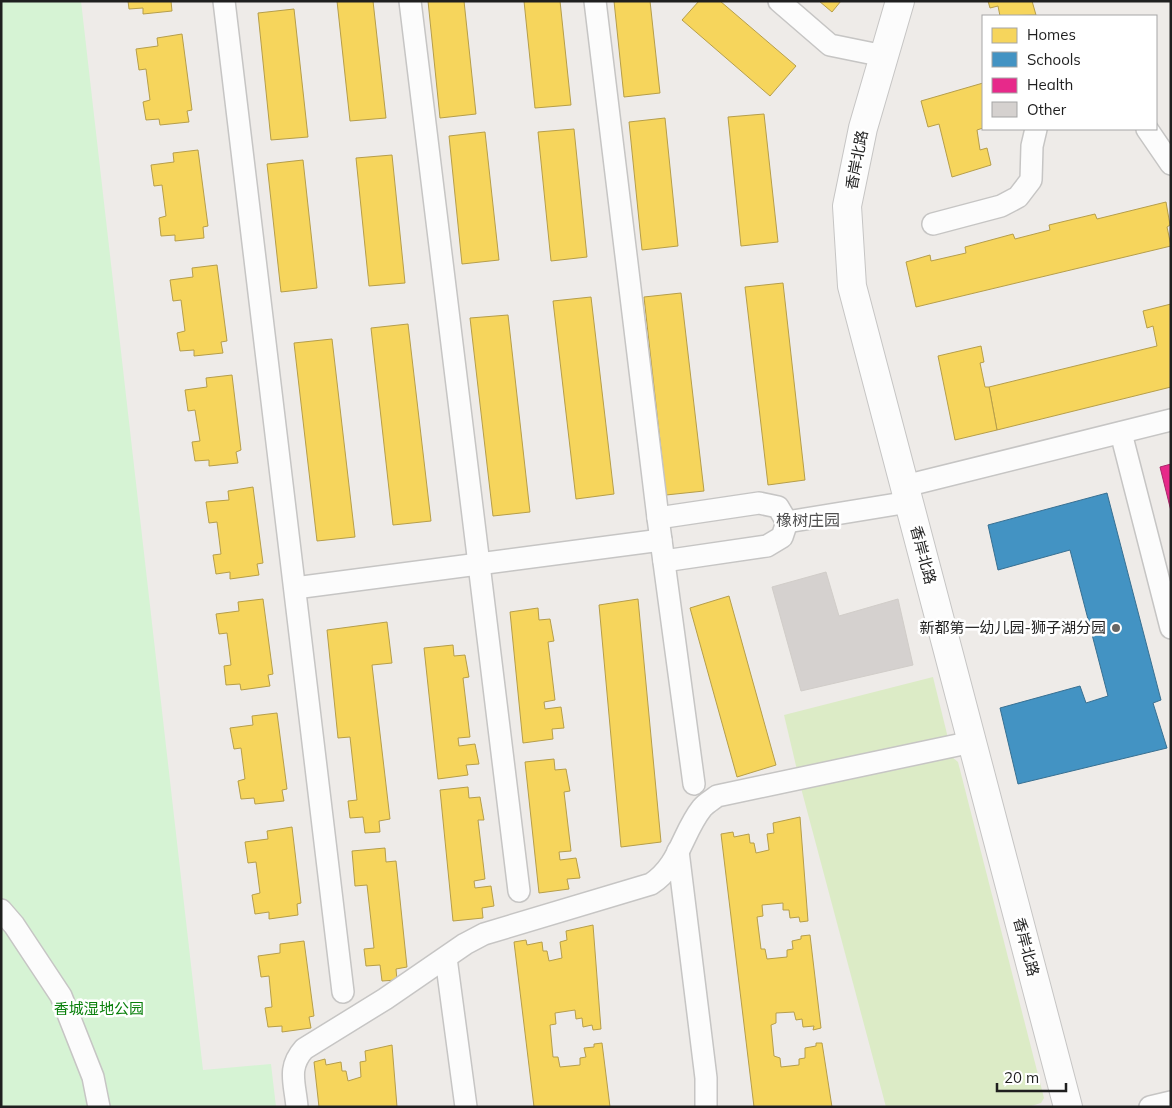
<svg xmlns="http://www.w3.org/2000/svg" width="1172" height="1108" font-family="Mulish,'Noto Sans SC',sans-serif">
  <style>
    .grass { fill: #dcebc6 }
    .park { fill: #d6f3d4 }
    .homes { fill: #f6d55c; stroke: #b69e4a }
    .schools { fill: #4393c3; stroke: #387092 }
    .health { fill: #e7298a; stroke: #ab266a }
    .building { fill: #d5d1cf; stroke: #d1cdc9 }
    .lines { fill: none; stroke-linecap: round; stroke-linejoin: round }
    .minor-casing { stroke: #c6c5c4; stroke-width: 24 }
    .tertiary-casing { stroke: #c6c5c4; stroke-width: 30 }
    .minor { stroke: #fcfcfc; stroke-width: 21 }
    .tertiary { stroke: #fcfcfc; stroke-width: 28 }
    .poi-dot { fill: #676665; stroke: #fff; stroke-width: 2 }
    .labels { text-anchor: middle; stroke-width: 5; stroke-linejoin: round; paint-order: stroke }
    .street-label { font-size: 15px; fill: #1f1f1f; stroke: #fff }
    .poi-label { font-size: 15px; fill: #1f1f1f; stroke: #fff; text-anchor: end }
    .park-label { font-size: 15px; fill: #0a800c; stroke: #fff }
    .neighbourhood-label { font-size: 16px; fill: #525252; stroke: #fff }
  </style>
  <rect width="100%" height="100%" fill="#eeebe8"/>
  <g class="grass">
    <polygon points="933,677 948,738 797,770 784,715"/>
    <polygon points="952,757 958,762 1044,1098 1041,1103 1028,1107 886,1107 801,788"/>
  </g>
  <polygon class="park" points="1,1 81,1 203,1070 271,1064 276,1107 1,1107"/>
  <g class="homes">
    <polygon points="128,1 171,1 172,11 143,14 143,8 129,9"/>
    <polygon points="337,1 373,1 386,118 350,121"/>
    <polygon points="428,1 464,1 476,114 440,118"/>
    <polygon points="524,1 560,1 571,105 535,108"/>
    <polygon points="614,1 650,1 660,93 624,97"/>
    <polygon points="699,1 720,1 796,66 770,96 682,20"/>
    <polygon points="819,1 841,1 832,12"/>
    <polygon points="988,1 1032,1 1036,15 1000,16 998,6 990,8"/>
    <polygon points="294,9 308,137 271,140 258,13"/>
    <polygon points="182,34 192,110 187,111 189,122 160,125 159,119 146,120 143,102 150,100 146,69 139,70 136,49 158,46 157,38"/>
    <polygon points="983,83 983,128 977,130 980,150 987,148 991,165 952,177 939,124 928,127 921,101"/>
    <polygon points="764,114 778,242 741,246 728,117"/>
    <polygon points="665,118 678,246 642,250 629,122"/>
    <polygon points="574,129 587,257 551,261 538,132"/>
    <polygon points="485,132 499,260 462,264 449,136"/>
    <polygon points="198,150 208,226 203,227 204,238 175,241 175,235 161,236 159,218 166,216 162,185 154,186 151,165 174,162 173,153"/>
    <polygon points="392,155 405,283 369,286 356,158"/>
    <polygon points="303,160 317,288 281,292 267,164"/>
    <polygon points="1166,202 1170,225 1167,227 1171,246 916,307 906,262 930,255 931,261 966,253 965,247 1013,234 1015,239 1050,230 1049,225 1095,214 1097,219"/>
    <polygon points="217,265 227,341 221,342 223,353 194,356 194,350 180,351 177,333 185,331 181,300 173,301 170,280 193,277 192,268"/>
    <polygon points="783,283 805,480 768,485 745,287"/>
    <polygon points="681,293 704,491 666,495 644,297"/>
    <polygon points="591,297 614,494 576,499 553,301"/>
    <polygon points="1171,304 1171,387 997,430 989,387 1157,346 1153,326 1147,328 1143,311"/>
    <polygon points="508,315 530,512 493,516 470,318"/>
    <polygon points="408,324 431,521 393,525 371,328"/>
    <polygon points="332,339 355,537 317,541 294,343"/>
    <polygon points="981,346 984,362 980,363 985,387 989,387 997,430 955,440 938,356"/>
    <polygon points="232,375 241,450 236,452 238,463 209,466 209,460 195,461 192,442 200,441 195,410 188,411 185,390 207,387 206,378"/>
    <polygon points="253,487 263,563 257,564 259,575 230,579 230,572 216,574 213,555 221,554 217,522 209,523 206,502 229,500 228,491"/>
    <polygon points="729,596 776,765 737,777 690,608"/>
    <polygon points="263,599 273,674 268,675 270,686 241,690 240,684 226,685 224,666 231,665 227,633 219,634 216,614 239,611 238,602"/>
    <polygon points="638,599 661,842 621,847 599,605"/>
    <polygon points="538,608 539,620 550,619 554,641 548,642 555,700 544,702 545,709 561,707 564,728 552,729 553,739 523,743 510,612"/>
    <polygon points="387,622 392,663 372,665 390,819 379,821 380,832 365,833 363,817 350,818 348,801 357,800 350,737 338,738 327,630"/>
    <polygon points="453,645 454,656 465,655 469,677 463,678 470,737 458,738 459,746 475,744 479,764 466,765 468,775 438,779 424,648"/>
    <polygon points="277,713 287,789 282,790 284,801 255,804 254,798 241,799 238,781 245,779 241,748 234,749 230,728 253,725 252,716"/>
    <polygon points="554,759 555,770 566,769 570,791 564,792 571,851 559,852 560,860 576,858 580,878 567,879 569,889 539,893 525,762"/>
    <polygon points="468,787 469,798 480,797 484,820 478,820 485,879 474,881 475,888 491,886 494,906 482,908 483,918 453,921 440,790"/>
    <polygon points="800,817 808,921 800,922 799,917 790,918 789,910 783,910 783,903 762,905 763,916 757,917 761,949 765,949 767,959 787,957 787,950 793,949 792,941 801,939 801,936 810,935 821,1028 813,1030 814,1026 803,1027 802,1019 796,1020 794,1012 776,1013 776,1023 771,1025 774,1056 780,1058 781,1067 799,1065 799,1059 805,1058 805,1048 816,1046 816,1043 822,1043 832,1107 754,1107 721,834 733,832 734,837 749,834 750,843 754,843 756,853 769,850 767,834 774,833 773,823"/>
    <polygon points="292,827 301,903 297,904 298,915 269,919 269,912 255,914 252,895 260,893 256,862 248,863 245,842 268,839 267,831"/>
    <polygon points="385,848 386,862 396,861 407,967 396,969 397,980 382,981 380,965 366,966 364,949 374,948 367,885 355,886 352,851"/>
    <polygon points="593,925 601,1029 593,1030 592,1025 583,1027 582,1018 576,1019 575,1010 555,1013 556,1024 550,1025 553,1057 558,1057 560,1067 580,1065 580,1058 586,1057 584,1048 594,1047 594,1044 602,1043 610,1107 534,1107 514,942 526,940 527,945 542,942 543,951 547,951 549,961 562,958 560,942 567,940 566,931"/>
    <polygon points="304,941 314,1016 309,1017 311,1028 282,1032 282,1026 268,1027 265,1008 272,1007 269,976 261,977 258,956 280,953 280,944"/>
    <polygon points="392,1045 397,1107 319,1107 314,1062 325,1059 326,1065 341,1062 342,1071 346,1071 348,1081 361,1077 360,1062 366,1061 365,1051"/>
  </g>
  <polygon class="schools" points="1107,493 1161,700 1153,703 1167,748 1018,784 1000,708 1080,686 1086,703 1108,696 1070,550 998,570 988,525"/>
  <polygon class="health" points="1171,464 1171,511 1160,467"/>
  <polygon class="building" points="826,572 839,616 898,599 913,665 801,691 772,587"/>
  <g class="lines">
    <g class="minor-casing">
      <g id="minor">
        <polyline points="224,1 343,992"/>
        <polyline points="410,1 519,891"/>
        <polyline points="595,1 658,518 694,784"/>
        <polyline points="779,1 830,45 884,56"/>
        <polyline points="1147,129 1171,164"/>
        <polyline points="933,224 1001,206 1018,197 1031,180 1032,146 1036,129"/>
        <polyline points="1121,433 1171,628"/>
        <polyline points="905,486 1171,420"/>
        <polyline points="658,518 759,503 778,507 787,522"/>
        <polyline points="787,522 909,502"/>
        <polyline points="664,561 767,546 782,537 787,522"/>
        <polyline points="295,588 661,540"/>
        <polyline points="678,851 706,1078 706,1107"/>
        <polyline points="1,910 14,925 61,996 93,1077 99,1107"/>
        <polyline points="446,958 466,1107"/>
        <path d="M297,1107C295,1083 287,1068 304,1049L385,999L465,944L484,934L651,884C680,865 682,833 702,808C706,803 712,800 717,796L972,742"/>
        <polyline points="1150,1107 1171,1102"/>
      </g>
    </g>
    <g class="tertiary-casing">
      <polyline id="tertiary" points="900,1 863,128 847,206 852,286 1068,1107"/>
    </g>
    <use href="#minor" class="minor"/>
    <use href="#tertiary" class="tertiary"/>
  </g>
  <circle class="poi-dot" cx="1116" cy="628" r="5"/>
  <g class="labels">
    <g class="street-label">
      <text transform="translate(857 160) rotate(-79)" y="5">香岸北路</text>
      <text transform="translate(923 555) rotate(75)" y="5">香岸北路</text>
      <text transform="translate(1026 947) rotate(75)" y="5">香岸北路</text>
    </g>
    <g class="poi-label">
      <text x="1106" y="633">新都第一幼儿园-狮子湖分园</text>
    </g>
    <g class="park-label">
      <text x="99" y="1014">香城湿地公园</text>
    </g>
    <g class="neighbourhood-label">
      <text x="808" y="526">橡树庄园</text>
    </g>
  </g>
  <rect width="1172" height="1108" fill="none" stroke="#1f1f1f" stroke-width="5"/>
  <rect x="982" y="15" width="175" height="115" fill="#ffffff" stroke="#a5a5a5"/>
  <rect x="992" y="28" width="25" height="15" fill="#f6d55c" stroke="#a5a5a5"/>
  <text x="1027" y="40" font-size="15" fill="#1f1f1f">Homes</text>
  <rect x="992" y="52" width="25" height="15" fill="#4393c3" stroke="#a5a5a5"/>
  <text x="1027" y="65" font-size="15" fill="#1f1f1f">Schools</text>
  <rect x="992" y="78" width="25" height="15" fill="#e7298a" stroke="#a5a5a5"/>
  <text x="1027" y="90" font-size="15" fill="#1f1f1f">Health</text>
  <rect x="992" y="102" width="25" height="15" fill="#d5d1cf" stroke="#a5a5a5"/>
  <text x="1027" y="115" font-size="15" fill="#1f1f1f">Other</text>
  <path d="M997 1083v8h69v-8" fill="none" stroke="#1f1f1f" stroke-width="2.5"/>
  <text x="1004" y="1083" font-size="15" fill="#1f1f1f" stroke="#ffffff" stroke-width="4" paint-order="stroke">20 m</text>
</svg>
